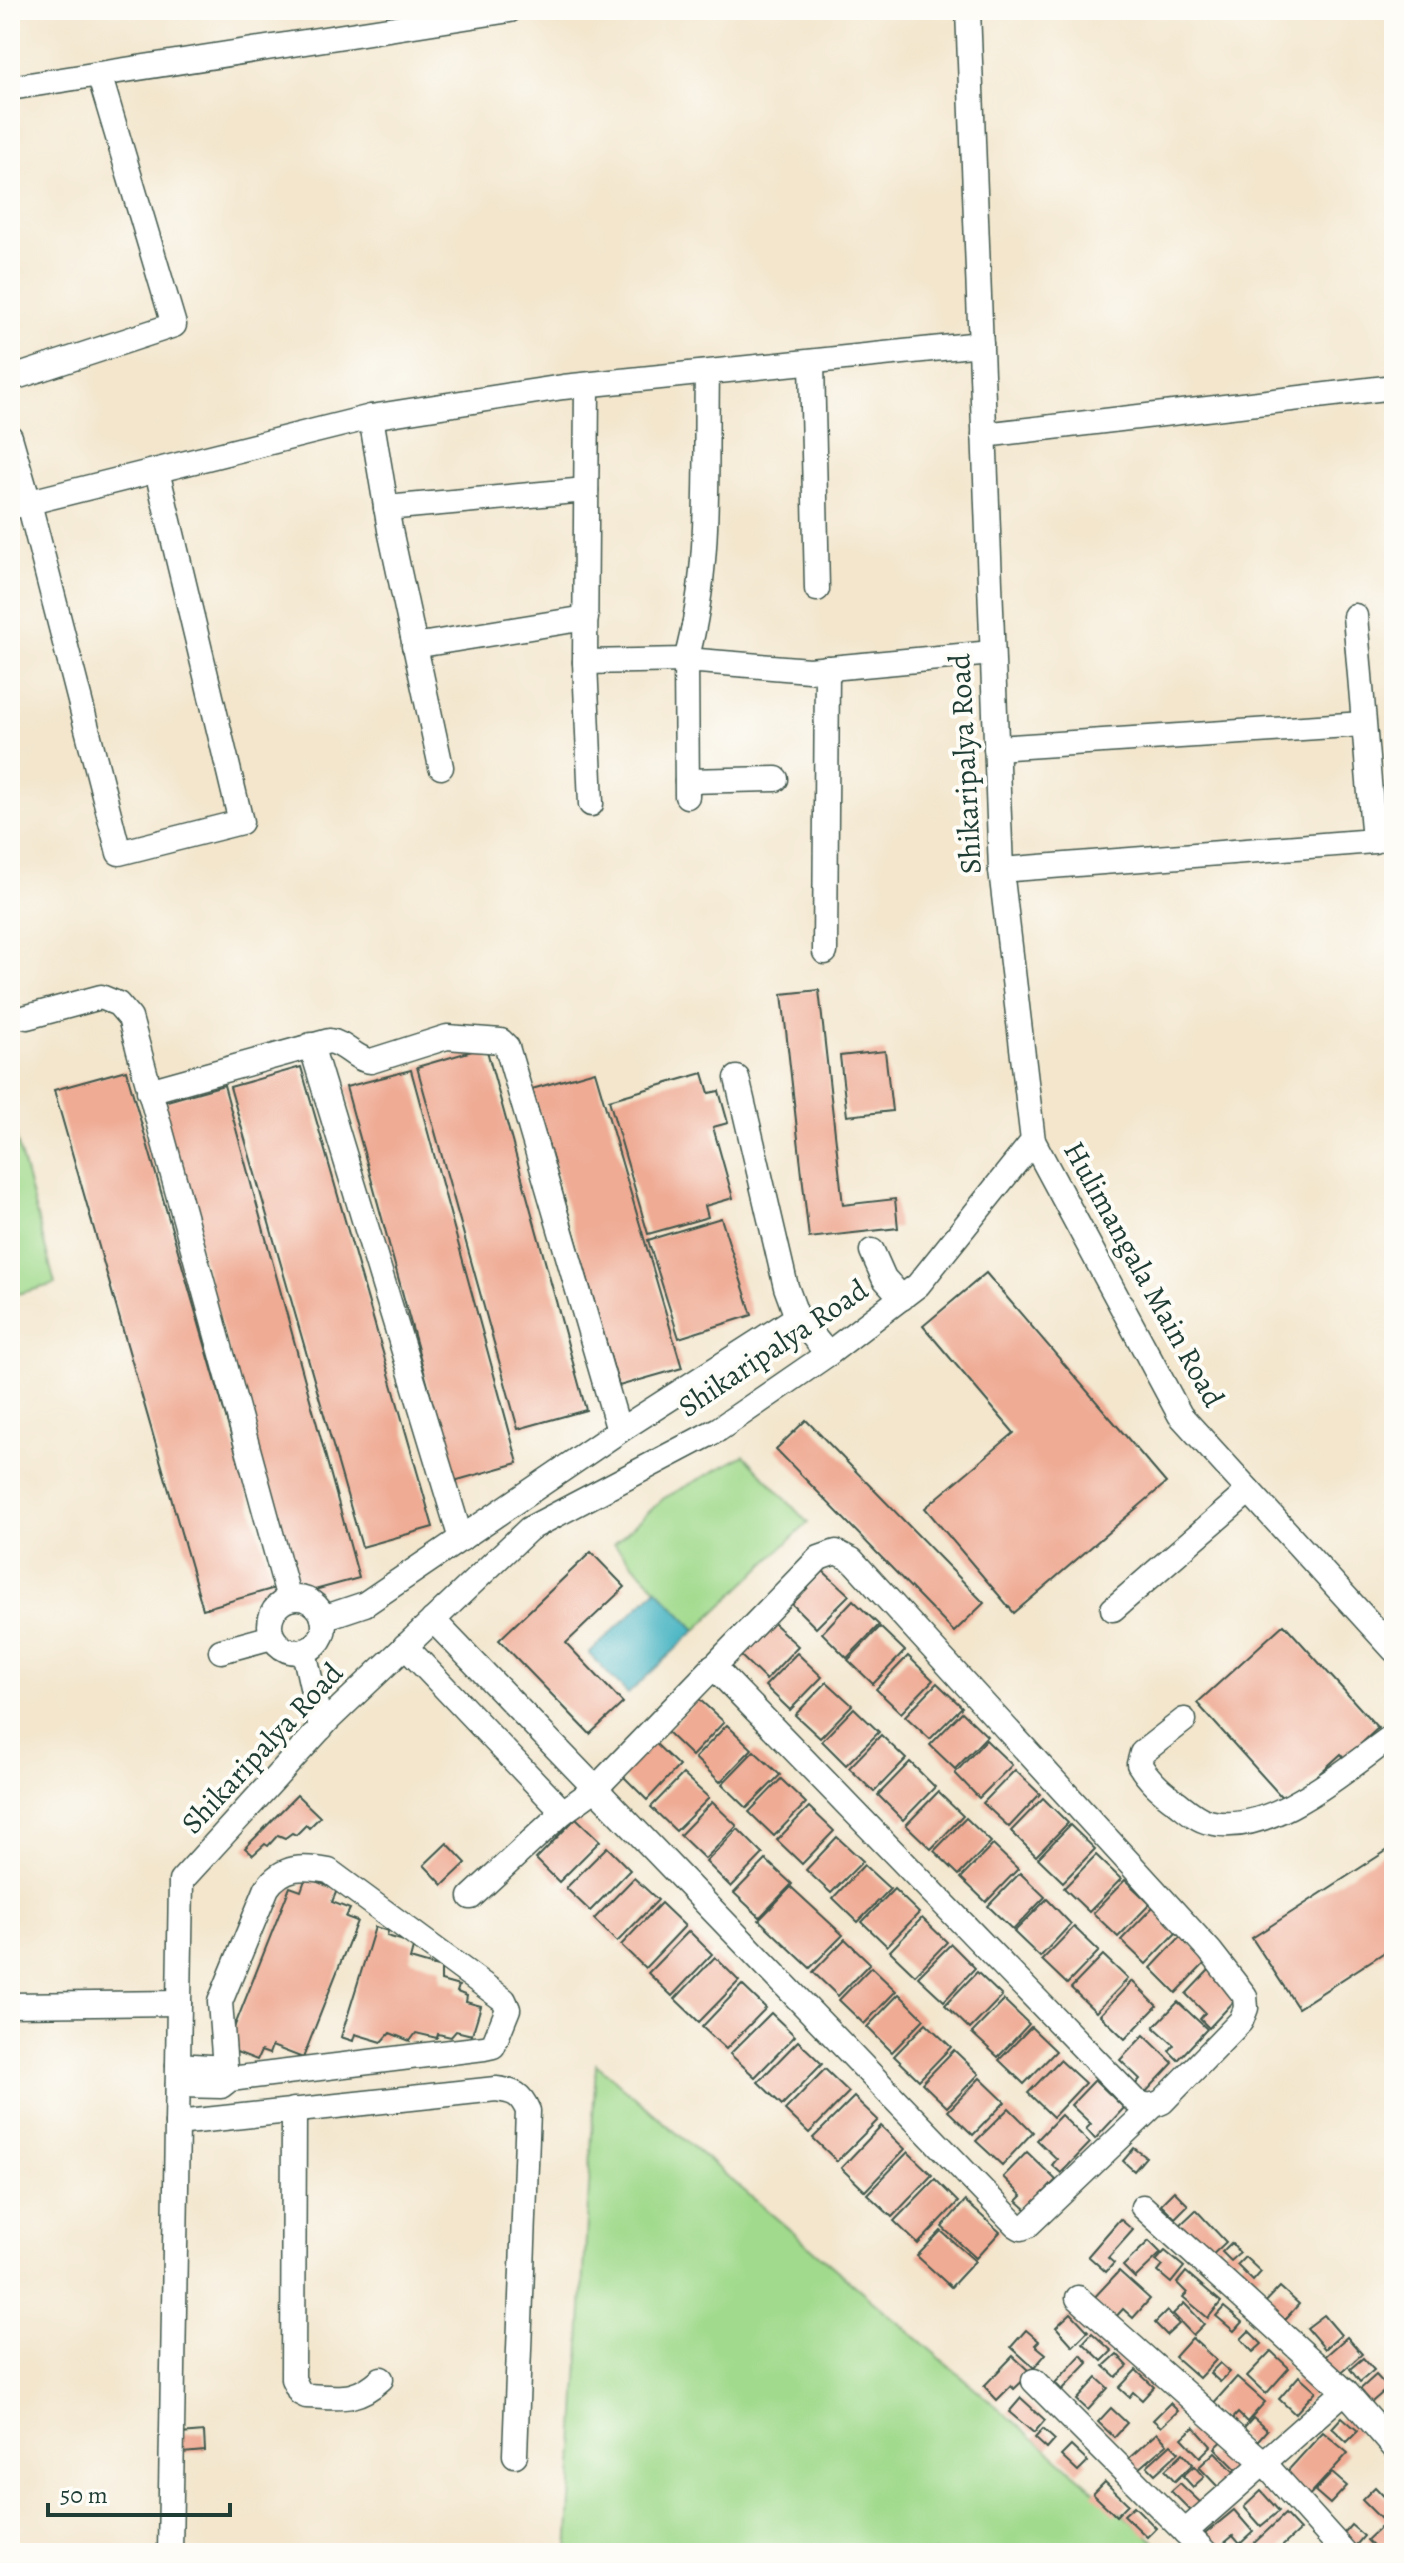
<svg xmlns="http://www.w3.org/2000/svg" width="1404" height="2563" font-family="Alegreya,serif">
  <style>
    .green { fill: #a1da8d; stroke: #608c60; stroke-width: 2 }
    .water { fill: #47b4c2; stroke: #33787b; stroke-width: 2 }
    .building { fill: #efab94 }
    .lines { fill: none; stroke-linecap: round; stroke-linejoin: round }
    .minor-casing { stroke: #3f564b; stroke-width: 27 }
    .minor { stroke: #fff; stroke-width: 24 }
    .labels { text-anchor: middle; stroke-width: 8; stroke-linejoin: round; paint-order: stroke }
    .street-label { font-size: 30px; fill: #1f3d34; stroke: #fdfcf7 }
  </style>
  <rect width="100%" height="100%" fill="#fdfcf7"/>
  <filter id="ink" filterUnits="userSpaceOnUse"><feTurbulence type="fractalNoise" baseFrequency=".0125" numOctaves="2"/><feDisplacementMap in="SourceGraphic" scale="16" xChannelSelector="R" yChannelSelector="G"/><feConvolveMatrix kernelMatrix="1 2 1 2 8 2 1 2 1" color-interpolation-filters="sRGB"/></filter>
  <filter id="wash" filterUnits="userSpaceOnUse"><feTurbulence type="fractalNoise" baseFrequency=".006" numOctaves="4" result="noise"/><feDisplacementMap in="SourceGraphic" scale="32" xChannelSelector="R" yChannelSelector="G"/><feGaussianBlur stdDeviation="1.8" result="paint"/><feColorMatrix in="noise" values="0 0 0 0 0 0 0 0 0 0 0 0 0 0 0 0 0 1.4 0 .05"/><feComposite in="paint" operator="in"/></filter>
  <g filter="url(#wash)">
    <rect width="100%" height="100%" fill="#f3e6cd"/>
    <g class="green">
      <polygon points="10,1115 55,1284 10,1296"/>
      <polygon points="744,1455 808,1523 696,1630 614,1544 664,1498"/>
      <polygon points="596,2064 1168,2553 568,2553"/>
    </g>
    <polygon class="water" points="657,1589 696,1630 628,1694 589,1654"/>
    <g id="blocks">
      <g class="building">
        <polygon points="819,990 843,1205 895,1199 898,1228 809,1238 782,994"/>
        <polygon points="486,1047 586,1410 518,1429 417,1067"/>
        <polygon points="885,1051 892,1111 847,1116 840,1056"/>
        <polygon points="301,1067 433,1527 362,1547 230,1087"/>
        <polygon points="126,1070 275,1588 203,1609 54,1090"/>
        <polygon points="411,1070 518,1463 454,1481 346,1087"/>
        <polygon points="595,1071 682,1368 619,1386 532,1089"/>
        <polygon points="703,1073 709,1093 719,1091 728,1123 713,1127 733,1198 705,1206 708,1217 648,1234 609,1100"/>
        <polygon points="224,1085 359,1578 296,1595 160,1103"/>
        <polygon points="721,1218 752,1315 679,1338 648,1240"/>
        <polygon points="986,1273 1166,1483 1014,1613 925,1508 1014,1433 923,1326"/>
        <polygon points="806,1420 984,1603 954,1632 776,1449"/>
        <polygon points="591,1552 625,1587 566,1643 623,1703 590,1734 499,1640"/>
        <polygon points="823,1571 849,1595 816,1628 792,1604"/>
        <polygon points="853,1600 879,1625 847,1658 822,1633"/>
        <polygon points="773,1623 798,1646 766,1680 741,1656"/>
        <polygon points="1284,1624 1378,1728 1345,1759 1341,1754 1287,1803 1197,1703"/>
        <polygon points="880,1627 905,1651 873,1684 848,1660"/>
        <polygon points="797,1653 822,1677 790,1710 765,1686"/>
        <polygon points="908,1656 933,1680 901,1713 876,1689"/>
        <polygon points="827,1682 852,1705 820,1738 795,1715"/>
        <polygon points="937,1683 962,1707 930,1739 905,1716"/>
        <polygon points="699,1699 724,1722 692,1756 667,1732"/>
        <polygon points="854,1708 879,1732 846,1765 822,1741"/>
        <polygon points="962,1712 987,1736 955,1769 930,1745"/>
        <polygon points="727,1725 752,1749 720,1782 695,1758"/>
        <polygon points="881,1735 906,1759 874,1792 849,1768"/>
        <polygon points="986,1740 1012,1765 979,1798 955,1773"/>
        <polygon points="654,1742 679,1766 647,1800 622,1775"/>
        <polygon points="754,1751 780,1775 747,1808 722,1784"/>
        <polygon points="910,1762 935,1787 903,1820 878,1795"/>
        <polygon points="1015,1770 1040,1794 1009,1827 983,1803"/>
        <polygon points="683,1774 709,1798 676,1831 651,1807"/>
        <polygon points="781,1779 806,1803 774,1836 749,1812"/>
        <polygon points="938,1792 963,1816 931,1849 906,1825"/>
        <polygon points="297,1795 320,1817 309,1828 306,1825 296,1835 292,1833 285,1838 278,1835 268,1846 265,1844 253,1855 245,1848"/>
        <polygon points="1043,1798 1068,1823 1036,1856 1011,1831"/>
        <polygon points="712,1802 737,1826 705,1859 680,1835"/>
        <polygon points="809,1807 834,1831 802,1864 777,1840"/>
        <polygon points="576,1818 600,1841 559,1882 536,1859"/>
        <polygon points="966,1818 991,1842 959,1875 934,1851"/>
        <polygon points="1070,1825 1095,1849 1063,1882 1038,1858"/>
        <polygon points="738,1829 763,1854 731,1887 706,1862"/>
        <polygon points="837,1837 863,1861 831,1893 806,1870"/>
        <polygon points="447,1843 466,1863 443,1885 424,1865"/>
        <polygon points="993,1845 1018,1869 986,1902 961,1878"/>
        <polygon points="1394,1846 1394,1946 1298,2008 1252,1938"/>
        <polygon points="607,1847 630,1870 590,1911 566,1888"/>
        <polygon points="1096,1855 1121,1879 1089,1912 1064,1888"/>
        <polygon points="766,1860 792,1884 760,1917 734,1893"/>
        <polygon points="864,1865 890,1889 858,1922 833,1898"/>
        <polygon points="1020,1873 1045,1897 1013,1930 988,1906"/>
        <polygon points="306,1877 337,1890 332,1902 350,1909 346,1917 357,1921 303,2058 272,2046 269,2054 261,2051 257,2060 226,2048 290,1887 301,1891"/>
        <polygon points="634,1878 658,1900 617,1942 594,1919"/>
        <polygon points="1125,1880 1150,1904 1118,1937 1093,1913"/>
        <polygon points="791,1887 843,1935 810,1968 759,1920"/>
        <polygon points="894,1889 919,1913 887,1946 862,1922"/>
        <polygon points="1047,1899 1071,1924 1040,1957 1014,1932"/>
        <polygon points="661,1903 685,1926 645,1968 621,1945"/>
        <polygon points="1153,1907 1178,1931 1146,1964 1121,1940"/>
        <polygon points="922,1918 947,1942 915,1975 890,1951"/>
        <polygon points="375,1927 388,1931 387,1936 414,1944 410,1959 441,1968 441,1981 459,1986 457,1992 467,1996 466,2002 481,2006 472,2035 456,2031 451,2037 438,2034 437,2038 416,2033 410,2041 390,2033 382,2042 355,2034 353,2041 341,2037"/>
        <polygon points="1074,1927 1099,1951 1067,1984 1042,1960"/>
        <polygon points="689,1931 712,1954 672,1996 648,1973"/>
        <polygon points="1182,1935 1208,1960 1176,1993 1151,1968"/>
        <polygon points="845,1939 870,1963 838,1996 813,1972"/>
        <polygon points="951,1944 975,1968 944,2001 918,1977"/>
        <polygon points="1103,1955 1128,1979 1096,2012 1071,1988"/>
        <polygon points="715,1957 739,1981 699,2022 675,1999"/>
        <polygon points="871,1967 896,1991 864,2024 839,2000"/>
        <polygon points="1209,1970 1238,1997 1209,2028 1200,2019 1205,2013 1186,1994"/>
        <polygon points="977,1972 1002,1996 970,2029 945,2005"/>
        <polygon points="1132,1981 1157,2006 1125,2039 1100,2015"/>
        <polygon points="742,1985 766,2008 726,2049 702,2027"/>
        <polygon points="899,1994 924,2019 892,2052 867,2027"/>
        <polygon points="1004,2000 1029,2024 998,2057 972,2033"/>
        <polygon points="1178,2002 1207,2029 1178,2060 1169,2051 1174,2045 1154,2027"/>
        <polygon points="771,2013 795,2036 755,2077 730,2054"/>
        <polygon points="926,2023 951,2047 919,2080 894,2056"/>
        <polygon points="1031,2027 1056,2051 1024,2084 999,2060"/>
        <polygon points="1144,2035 1173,2063 1144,2094 1135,2085 1140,2079 1120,2060"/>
        <polygon points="798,2041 822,2064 782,2105 758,2082"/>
        <polygon points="954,2050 979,2074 947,2107 922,2083"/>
        <polygon points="1060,2060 1085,2083 1053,2117 1028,2093"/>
        <polygon points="825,2069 849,2092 809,2133 785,2110"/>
        <polygon points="980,2078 1005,2102 973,2135 948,2111"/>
        <polygon points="1095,2080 1124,2108 1095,2139 1086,2129 1091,2124 1071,2105"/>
        <polygon points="854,2097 878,2120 837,2161 813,2138"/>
        <polygon points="1009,2108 1033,2132 1002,2165 976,2141"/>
        <polygon points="1061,2115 1090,2143 1061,2173 1052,2165 1057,2159 1037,2140"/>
        <polygon points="881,2126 905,2149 865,2191 841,2168"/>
        <polygon points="1134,2148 1146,2157 1134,2171 1123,2161"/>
        <polygon points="908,2152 932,2175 892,2217 867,2194"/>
        <polygon points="1027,2152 1056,2180 1027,2210 1017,2201 1022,2196 1003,2177"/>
        <polygon points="935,2179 958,2202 918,2244 894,2221"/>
        <polygon points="1174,2191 1188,2205 1175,2218 1161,2204"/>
        <polygon points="965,2201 1000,2232 976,2258 942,2227"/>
        <polygon points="1196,2210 1226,2242 1209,2258 1178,2227"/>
        <polygon points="1120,2219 1133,2230 1108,2258 1114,2263 1106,2272 1088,2256"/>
        <polygon points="941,2231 975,2261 951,2287 917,2256"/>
        <polygon points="1149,2241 1161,2253 1135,2278 1123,2266"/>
        <polygon points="1231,2243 1240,2253 1231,2261 1222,2252"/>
        <polygon points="1165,2251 1184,2267 1171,2283 1158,2272 1163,2266 1156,2261"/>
        <polygon points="1245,2257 1261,2272 1253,2281 1237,2265"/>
        <polygon points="1119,2271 1150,2299 1133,2318 1123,2309 1113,2320 1091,2301"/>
        <polygon points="1186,2272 1221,2302 1208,2318 1183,2297 1187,2293 1177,2283"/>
        <polygon points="1280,2287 1299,2304 1279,2326 1260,2308"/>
        <polygon points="1184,2303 1204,2324 1193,2335 1173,2314"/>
        <polygon points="1224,2307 1242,2322 1234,2331 1216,2316"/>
        <polygon points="1167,2311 1179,2324 1167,2335 1155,2323"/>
        <polygon points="1071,2313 1088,2331 1073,2346 1056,2327"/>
        <polygon points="1324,2315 1341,2335 1325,2349 1307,2328"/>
        <polygon points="1026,2330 1039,2341 1035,2345 1046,2354 1034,2368 1011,2347"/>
        <polygon points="1249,2331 1262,2344 1253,2352 1241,2339"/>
        <polygon points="1092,2333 1112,2351 1102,2361 1083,2343"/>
        <polygon points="1347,2337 1362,2354 1336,2377 1320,2361"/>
        <polygon points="1192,2338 1216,2360 1199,2378 1175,2357"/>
        <polygon points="1271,2351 1289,2368 1266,2394 1247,2376"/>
        <polygon points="1117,2354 1128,2366 1116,2377 1104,2366"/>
        <polygon points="1081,2355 1088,2363 1062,2390 1055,2383"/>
        <polygon points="1013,2356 1031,2373 1014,2389 1011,2386 997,2400 984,2386"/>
        <polygon points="1363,2358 1374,2370 1360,2382 1350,2369"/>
        <polygon points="1220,2363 1230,2372 1220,2382 1210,2373"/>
        <polygon points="1136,2370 1154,2387 1142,2400 1133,2392 1129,2397 1119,2388"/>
        <polygon points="1376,2375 1388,2388 1366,2407 1355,2394"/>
        <polygon points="1299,2376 1316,2391 1295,2414 1279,2399"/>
        <polygon points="1237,2377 1265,2402 1247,2422 1238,2413 1228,2424 1210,2407"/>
        <polygon points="1097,2378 1108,2388 1088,2410 1077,2400"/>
        <polygon points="1021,2398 1045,2420 1034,2433 1009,2412"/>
        <polygon points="1170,2403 1178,2411 1161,2427 1153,2420"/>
        <polygon points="1111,2408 1127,2423 1114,2437 1098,2422"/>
        <polygon points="1342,2417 1358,2431 1347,2442 1332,2428"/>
        <polygon points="1253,2418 1267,2430 1252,2447 1238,2435"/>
        <polygon points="1194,2427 1211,2446 1200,2457 1182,2438"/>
        <polygon points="1043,2429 1055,2440 1047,2449 1035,2438"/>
        <polygon points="204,2432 205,2451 182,2453 180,2434"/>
        <polygon points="1323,2432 1348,2453 1306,2499 1283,2476"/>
        <polygon points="1157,2433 1167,2444 1137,2470 1128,2459"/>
        <polygon points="1228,2436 1252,2460 1240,2473 1215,2448"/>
        <polygon points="1171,2444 1179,2452 1155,2474 1147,2466"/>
        <polygon points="1071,2446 1088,2462 1078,2472 1061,2456"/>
        <polygon points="1215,2452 1237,2475 1221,2490 1199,2467"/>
        <polygon points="1183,2453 1193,2464 1175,2481 1165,2470"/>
        <polygon points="1194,2466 1204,2477 1193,2487 1183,2476"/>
        <polygon points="1332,2473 1347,2486 1330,2504 1315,2491"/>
        <polygon points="1105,2482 1128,2504 1116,2516 1093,2494"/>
        <polygon points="1180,2483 1201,2503 1192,2512 1171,2491"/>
        <polygon points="1375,2487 1394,2507 1394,2513 1384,2522 1362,2500"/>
        <polygon points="1261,2491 1279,2511 1261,2526 1244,2507"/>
        <polygon points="1134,2506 1156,2528 1147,2537 1124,2515"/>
        <polygon points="1234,2510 1253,2532 1240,2544 1233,2536 1217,2549 1205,2534"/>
        <polygon points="1285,2514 1300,2530 1275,2553 1258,2553 1251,2546"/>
        <polygon points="1351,2525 1364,2536 1351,2551 1338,2540"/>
        <polygon points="1383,2525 1394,2537 1394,2544 1384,2553 1379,2553 1367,2540"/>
      </g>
    </g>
  </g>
  <g filter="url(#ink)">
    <use href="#blocks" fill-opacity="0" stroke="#3f564b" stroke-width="2"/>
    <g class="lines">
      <g class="minor-casing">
        <g id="minor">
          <polyline points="10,88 510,10"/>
          <polyline points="812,362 817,589"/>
          <polyline points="10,379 174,325 99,74"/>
          <polyline points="587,385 585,662 591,804"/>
          <polyline points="371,417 390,530 441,767"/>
          <polyline points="984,435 1394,387"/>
          <polyline points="10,437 29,503 119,853 241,822 157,471"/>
          <polyline points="10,507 371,417 563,387 981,344"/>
          <polyline points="386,508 586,490"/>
          <polyline points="414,646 586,618"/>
          <path d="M585,662L686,660C712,567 705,468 707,373"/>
          <polyline points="996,748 1363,724"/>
          <polyline points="687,781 776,779"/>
          <polyline points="687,796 686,660 809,670 992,653"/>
          <polyline points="1001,870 1374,841 1355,616"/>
          <polyline points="825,952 827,668"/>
          <polyline points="27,1017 101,997 118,1004 130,1018 289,1599"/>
          <polyline points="311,1045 461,1539"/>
          <path d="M149,1091L329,1041C346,1043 355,1060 371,1061L447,1037L501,1041L507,1047L619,1431"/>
          <polyline points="1033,1141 1180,1415 1394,1650"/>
          <polyline points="872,1251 884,1278 902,1298"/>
          <polyline points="797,1317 828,1354"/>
          <circle cx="297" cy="1625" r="27"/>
          <polyline points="1113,1609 1249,1491"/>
          <polyline points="323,1618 365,1604 619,1431 797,1317 786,1287 737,1078"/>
          <polyline points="433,1620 1016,2225 1021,2228 1027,2226 1153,2106"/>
          <polyline points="405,1646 563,1812"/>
          <polyline points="221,1651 272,1637"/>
          <polyline points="304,1651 321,1728"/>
          <path d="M1184,1720L1142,1753L1139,1764C1148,1779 1163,1793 1178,1803C1187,1810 1198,1820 1209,1822C1270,1838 1347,1768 1394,1735"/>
          <path d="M471,1897L563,1812L595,1789L819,1558L836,1552L852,1560L1210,1951L1245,1996L1246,2008L1241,2021L1162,2102C1151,2107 1145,2106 1135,2101L713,1666"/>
          <polyline points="10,2005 179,2003"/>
          <polyline points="178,2065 225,2068"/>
          <path d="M178,2085L221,2086L230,2079L484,2048L493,2046L508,2009L504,2000L329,1871C304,1866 283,1865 267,1888L220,2002L225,2068L230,2079"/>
          <path d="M294,2110L293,2379L300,2393L306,2396C338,2397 355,2403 381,2379"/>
          <path d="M177,2123L496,2089C514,2091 521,2094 528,2111L515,2455"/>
          <polyline points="1143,2207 1345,2391 1394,2447"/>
          <polyline points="1078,2298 1263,2462 1345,2553"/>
          <polyline points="1034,2381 1206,2553"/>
          <polyline points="1185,2532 1345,2391"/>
          <polyline points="170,2553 181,1881 330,1718 529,1529 719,1429 828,1354 918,1285 1033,1141 1001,870 968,10"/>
        </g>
      </g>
      <use href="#minor" class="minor"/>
    </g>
  </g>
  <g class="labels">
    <g class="street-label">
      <text transform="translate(965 764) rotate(-93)" y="10">Shikaripalya Road</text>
      <text transform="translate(1144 1274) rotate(61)" y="10">Hulimangala Main Road</text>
      <text transform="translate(773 1348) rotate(-34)" y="10">Shikaripalya Road</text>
      <text transform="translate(262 1748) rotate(-47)" y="10">Shikaripalya Road</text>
    </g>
  </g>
  <rect width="1404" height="2563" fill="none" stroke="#fdfcf7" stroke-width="40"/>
  <path d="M48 2503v12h182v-12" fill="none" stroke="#1f3d34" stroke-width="4"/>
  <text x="60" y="2503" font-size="24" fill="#1f3d34" stroke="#fdfcf7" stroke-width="6" paint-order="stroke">50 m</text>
</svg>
